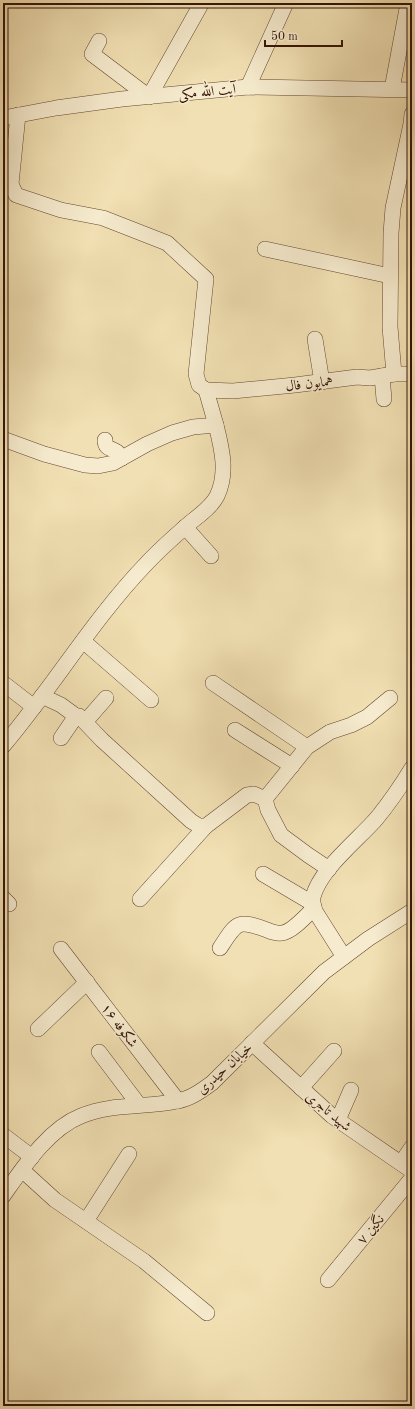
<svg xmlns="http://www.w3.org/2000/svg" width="415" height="1409" font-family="'Old Standard TT',Amiri,serif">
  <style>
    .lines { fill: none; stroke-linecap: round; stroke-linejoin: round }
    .minor-casing { stroke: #644730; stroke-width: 16 }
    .minor { stroke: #f6ebce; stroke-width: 15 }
    .labels { text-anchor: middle; stroke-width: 3; stroke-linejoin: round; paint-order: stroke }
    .street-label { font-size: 14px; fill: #351405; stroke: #f6ebce }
  </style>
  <rect width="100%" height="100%" fill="#f1e0b3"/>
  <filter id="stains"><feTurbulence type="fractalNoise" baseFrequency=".005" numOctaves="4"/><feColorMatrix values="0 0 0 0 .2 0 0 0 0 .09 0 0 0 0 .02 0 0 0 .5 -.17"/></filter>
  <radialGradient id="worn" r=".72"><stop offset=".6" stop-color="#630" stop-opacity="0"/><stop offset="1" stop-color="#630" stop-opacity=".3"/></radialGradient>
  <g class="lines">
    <g class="minor-casing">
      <g id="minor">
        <polyline points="99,41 92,54 149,97 200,6 196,3"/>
        <polyline points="248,87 286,3"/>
        <polyline points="392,89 408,3"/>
        <polyline points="3,118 56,108 122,99 248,87 412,90"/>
        <polyline points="265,249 390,276"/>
        <polyline points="315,339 322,382"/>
        <polyline points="394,374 390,327 391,233 393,208 411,124 412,114"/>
        <polyline points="382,376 384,399"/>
        <polyline points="206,390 233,391 295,385 357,377 370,378 394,374 412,374"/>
        <polyline points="3,439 44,454 85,465 98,466 113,463 147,444 172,433 193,427 216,425 206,390 199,385 196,374 206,279 167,243 103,218 61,210 16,195 11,184 18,115"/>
        <path d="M105,440C105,449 111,448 117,452C119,454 120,456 122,458"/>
        <polyline points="185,527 211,556"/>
        <polyline points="83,641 151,700"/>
        <polyline points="3,683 34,707"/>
        <polyline points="213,683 307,747"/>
        <polyline points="42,696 61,705 76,716 79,716 102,740 191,821 199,826 206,826 247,795 254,794 265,799 307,747 330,732 351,725 367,717 390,698"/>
        <polyline points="85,722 106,698"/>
        <polyline points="235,730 292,766"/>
        <polyline points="61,738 76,716"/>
        <path d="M3,746C53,687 93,619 147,563C161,548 176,535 191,522C200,515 212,506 217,496C228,473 222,449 216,425"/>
        <polyline points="265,799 268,810 281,835 308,855 329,869"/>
        <polyline points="263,874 312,903"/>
        <polyline points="3,898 9,904"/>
        <polyline points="140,899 206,826"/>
        <path d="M220,948C237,922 237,919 267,930C272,932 277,934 282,933C292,932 307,915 314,908"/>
        <polyline points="61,949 178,1101"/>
        <path d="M344,957L315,911C314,906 312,902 313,897C320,869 358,840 377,818C390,802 401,786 412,768"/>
        <polyline points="38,1029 87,982"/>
        <polyline points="252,1043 332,1116 412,1171"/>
        <polyline points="99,1052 139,1105"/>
        <polyline points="301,1088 334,1051"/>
        <polyline points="338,1120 351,1090"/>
        <polyline points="3,1135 32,1157"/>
        <polyline points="401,1163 412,1147"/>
        <polyline points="22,1170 55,1200 144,1261 207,1313"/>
        <path d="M3,1196C23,1168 48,1129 81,1116C112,1103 145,1108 177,1101C190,1099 201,1091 212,1083L324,972L368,939L412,911"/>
        <polyline points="86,1221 129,1154"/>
        <polyline points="328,1280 412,1178"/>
      </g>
    </g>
    <use href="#minor" class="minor"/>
  </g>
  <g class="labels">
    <g class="street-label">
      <text transform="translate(207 91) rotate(-6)" y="5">آیت الله مکی</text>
      <text transform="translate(309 383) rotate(-7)" y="5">همایون فال</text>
      <text transform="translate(120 1025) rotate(53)" y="5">شکوفه ۱۶</text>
      <text transform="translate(224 1068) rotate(-42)" y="5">خیابان حیدری</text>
      <text transform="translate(329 1111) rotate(39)" y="5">شهید تاجری</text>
      <text transform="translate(370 1229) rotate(-50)" y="5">نگین ۷</text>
    </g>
  </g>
  <rect width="415" height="1409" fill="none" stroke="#f1e0b3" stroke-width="16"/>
  <rect x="4" y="4" width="407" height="1401" fill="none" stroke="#351405" stroke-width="2"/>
  <rect x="8" y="8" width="399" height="1393" fill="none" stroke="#351405"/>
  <path d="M265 40v6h77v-6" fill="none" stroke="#351405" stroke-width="2"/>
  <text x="271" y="40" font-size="12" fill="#351405" stroke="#f6ebce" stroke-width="3" paint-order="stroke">50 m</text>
  <rect width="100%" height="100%" filter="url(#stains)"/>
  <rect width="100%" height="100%" fill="url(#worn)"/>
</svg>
